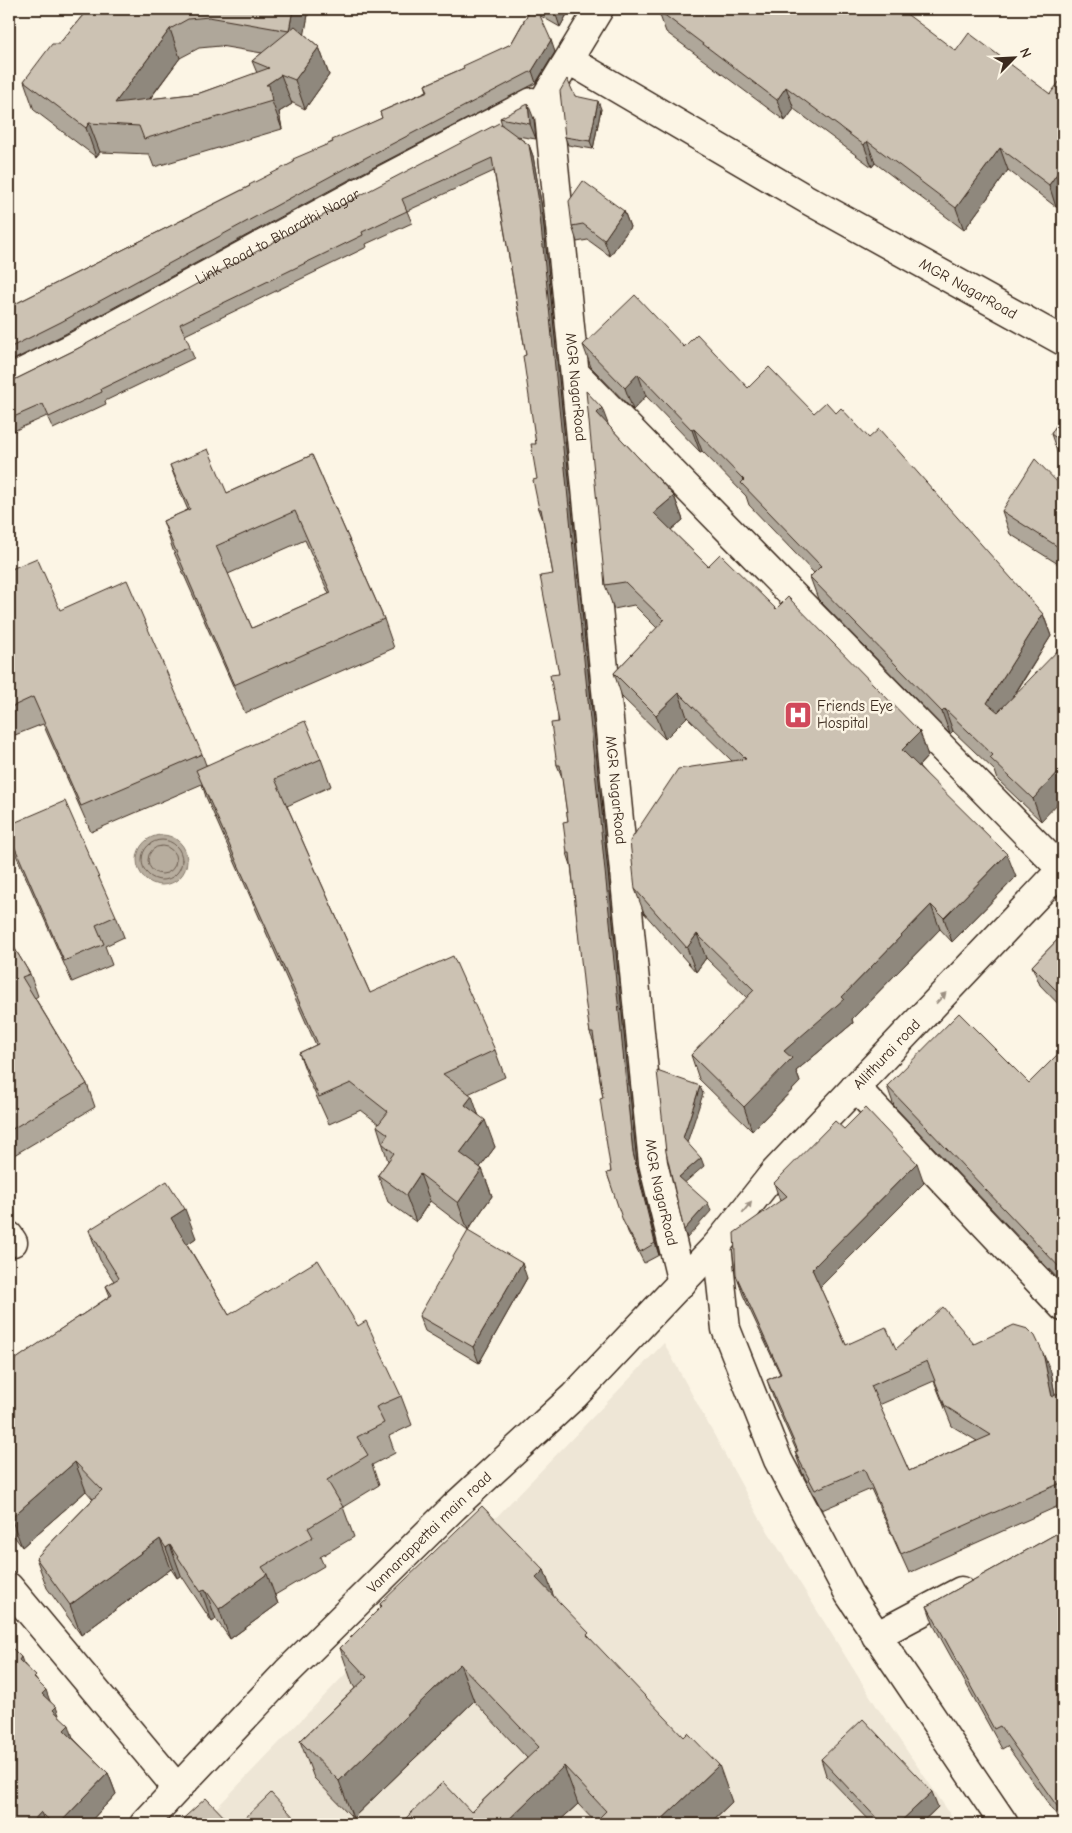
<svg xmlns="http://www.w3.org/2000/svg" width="1072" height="1833" font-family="'Comic Neue',sans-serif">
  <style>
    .built { fill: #eee6d6 }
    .water { fill: #b7ad9e; stroke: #85796b }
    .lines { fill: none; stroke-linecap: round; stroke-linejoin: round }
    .shore { stroke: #6d5e51; stroke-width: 1 }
    .street-casing { stroke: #3b2a1e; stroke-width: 31 }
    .secondary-casing { stroke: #3b2a1e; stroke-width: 31 }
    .street { stroke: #fcf5e5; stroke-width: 28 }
    .secondary { stroke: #fcf5e5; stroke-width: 28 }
    .wall { fill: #afa79a; stroke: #3b2a1e; fill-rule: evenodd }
    .shaded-wall { fill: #8f887d; stroke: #3b2a1e }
    .building { fill: #ccc2b3; stroke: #3b2a1e; fill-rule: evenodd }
    .oneway { fill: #9c9082 }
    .labels { text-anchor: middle; stroke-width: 5; stroke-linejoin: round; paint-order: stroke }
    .street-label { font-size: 15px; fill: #3b2a1e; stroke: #fcf5e5 }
    .poi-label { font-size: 15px; fill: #3b2a1e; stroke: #fcf5e5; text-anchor: start }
  </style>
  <rect width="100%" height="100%" fill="#fcf5e5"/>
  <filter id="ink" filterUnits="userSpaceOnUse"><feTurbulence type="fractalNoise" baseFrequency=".02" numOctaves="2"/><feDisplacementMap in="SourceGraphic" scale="10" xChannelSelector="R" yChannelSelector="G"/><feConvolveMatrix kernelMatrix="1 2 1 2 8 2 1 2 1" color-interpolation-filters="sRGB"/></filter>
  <g filter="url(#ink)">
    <polygon class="built" points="664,1343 759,1517 877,1707 957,1824 201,1824"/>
    <circle class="water" cx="162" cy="860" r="25"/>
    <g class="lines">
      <g class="shore">
        <circle cx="162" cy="860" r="20"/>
        <circle cx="162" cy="860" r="14"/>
      </g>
      <g class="street-casing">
        <g id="street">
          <path id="s1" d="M599,9L547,95L653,1163L682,1283"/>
          <path id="s2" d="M569,60L808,200L1063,341"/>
          <polyline points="576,374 1063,871"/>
          <path id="s3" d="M9,379L72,348L354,195L532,102"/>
          <polyline points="855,1087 1063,1307"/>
          <polyline points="9,1236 13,1242"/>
          <polyline points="9,1587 177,1788"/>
          <polyline points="876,1636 961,1591"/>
          <path id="s4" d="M144,1824L287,1672L454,1507L574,1396L717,1245"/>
        </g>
      </g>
      <g class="secondary-casing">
        <g id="secondary">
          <path id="s5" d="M1004,1824L849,1594L778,1460L726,1329L717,1245L774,1173L1063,868"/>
        </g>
      </g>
      <use href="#street" class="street"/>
      <use href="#secondary" class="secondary"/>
    </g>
    <g class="wall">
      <path d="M88,9H305L308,15L304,34L319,47L329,75L305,109L291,102L292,104L279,112L282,129L154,167L149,154L100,152L96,157L34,110L24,81L59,44ZM220,46L262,53L252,61L257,73L200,93L150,99L180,58L199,48Z"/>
      <polygon points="528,9 570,9 560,27 539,15 555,52 536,83 347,181 65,334 9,362 9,307 250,186 332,142 382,118 380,112 427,91 425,85 464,68 511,44 530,10"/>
      <polygon points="658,10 956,51 1050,94 1056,207 1008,170 964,230 875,163 872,167 794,109 785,121 666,32"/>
      <polygon points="575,96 601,109 593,149 568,145 565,137"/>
      <polygon points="500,118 534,119 536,139 517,136 529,145 533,156 542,208 637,1165 659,1255 644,1263 628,1232 607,1173 611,1172 603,1098 594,1043 590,1033 571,865 567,853 568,821 562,777 557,765 559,674 553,574 543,520 539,509 536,444 526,355 494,171 407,211 412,223 366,244 367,247 185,335 194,358 105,401 106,404 53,429 47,416 9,433 9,382 12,381 75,350 502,125"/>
      <polygon points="624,211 630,227 610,256 588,240 577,242 572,226"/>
      <polygon points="583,345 684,347 748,388 814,413 836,413 869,438 1043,614 1051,636 1014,696 1041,821 998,780 995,771 953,731 950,734 818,599 810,577 814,573 749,505 746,496 702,451 700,452 646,396 633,410 591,367"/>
      <polygon points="1063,414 1063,460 1059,457 1051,434"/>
      <polygon points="608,425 674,496 683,520 671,530 708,566 776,609 928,756 919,766 1016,877 952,942 940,929 852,1019 853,1023 796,1071 800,1082 752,1131 699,1079 691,1055 747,998 706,958 696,972 644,913 635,889 732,761 687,717 665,739 622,697 614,673 657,628 634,605 614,609 605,585"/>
      <path d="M312,455L384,619L394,648L245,713L173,550L163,521L188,510L181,494L170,465L227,493ZM305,540L329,594L252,628L228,574Z"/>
      <polygon points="1063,488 1063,567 1010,534 1002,511"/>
      <polygon points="9,570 60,610 202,754 206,765 321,759 331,786 287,806 370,993 495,1050 505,1077 468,1094 495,1147 480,1167 482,1169 492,1196 468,1230 430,1201 416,1222 388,1202 378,1175 388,1161 377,1126 379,1124 361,1110 329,1124 309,1080 299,1053 316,1045 206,797 202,784 91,832 43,724 10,737 9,734 9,632 10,632 9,629"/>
      <polygon points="9,825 116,916 124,937 105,946 112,965 72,982 13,848 9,835"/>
      <polygon points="1063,934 1063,1009 1040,985 1032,966"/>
      <polygon points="9,939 30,974 38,996 35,998 87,1084 95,1107 9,1158"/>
      <polygon points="1063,1049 1063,1284 894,1106 887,1086 1029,1083"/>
      <path d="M844,1129L924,1183L820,1287L846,1345L896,1349L974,1344L1051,1372L1055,1395L1063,1391V1504L909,1573L871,1489L822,1510L802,1472L795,1452H797L774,1400L767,1380L780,1374L743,1295L736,1275L780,1201L774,1183ZM934,1381L952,1426L977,1441L909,1471L879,1405Z"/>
      <polygon points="89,1230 196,1238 187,1244 229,1315 358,1326 401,1396 412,1425 389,1436 395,1453 372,1465 379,1485 343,1507 354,1537 320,1557 324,1566 275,1595 278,1604 230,1639 216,1619 212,1622 181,1575 177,1578 171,1569 81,1635 47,1588 36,1558 93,1499 86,1491 22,1547 9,1529 9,1364 110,1296 106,1286 114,1281 100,1260"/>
      <polygon points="527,1278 479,1363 425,1331 419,1316"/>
      <polygon points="1063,1530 1063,1824 1007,1746 1002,1749 934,1626 927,1606"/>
      <polygon points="544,1570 553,1596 732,1802 709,1824 597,1824 578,1804 556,1824 408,1824 406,1818 471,1812 527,1758 474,1701 353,1818 314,1778 300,1741 355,1688 353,1685 340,1648 381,1607 380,1604"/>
      <polygon points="24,1664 38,1682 74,1739 108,1773 116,1794 88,1824 9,1824"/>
      <polygon points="821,1759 938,1807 920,1824 873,1824 826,1775"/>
    </g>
    <g class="shaded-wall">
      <polygon points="293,9 305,9 308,15 300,60 289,31"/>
      <polygon points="554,9 570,9 560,27"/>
      <polygon points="170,29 180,58 130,125 115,103"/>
      <polygon points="551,40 555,52 536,83 532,71"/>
      <polygon points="319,47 329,75 305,109 295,80"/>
      <polygon points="281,75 292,104 279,112 282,129 266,85"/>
      <polygon points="786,87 794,109 785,121 777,100"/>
      <polygon points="598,101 601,109 593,149 590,141"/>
      <polygon points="528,104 534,119 536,139 530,124"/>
      <polygon points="89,123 100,152 96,157 86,128"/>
      <polygon points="867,141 875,163 872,167 864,145"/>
      <polygon points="529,145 533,156 542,208 637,1165 659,1255 655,1243 633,1153"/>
      <polygon points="1000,148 1008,170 964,230 956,208"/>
      <polygon points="1063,165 1063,198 1056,207 1049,185"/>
      <polygon points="624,211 630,227 610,256 604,240"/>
      <polygon points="638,374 646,396 633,410 625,388"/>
      <polygon points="602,408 611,432 597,413"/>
      <polygon points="694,429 702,451 700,452 692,430"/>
      <polygon points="674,496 683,520 662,537 654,513"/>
      <polygon points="1043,614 1051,636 995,725 987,703"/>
      <polygon points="679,693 687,717 665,739 656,715"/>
      <polygon points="945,709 953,731 950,734 942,712"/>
      <polygon points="920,732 928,756 911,774 902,750"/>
      <polygon points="1063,767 1063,798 1041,821 1033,799"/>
      <polygon points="1007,854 1016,877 952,942 944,918"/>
      <polygon points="931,905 940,929 852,1019 853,1023 796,1071 800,1082 752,1131 744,1107 784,1051 842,997"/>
      <polygon points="697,934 706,958 696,972 687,948"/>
      <polygon points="700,1086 703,1094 686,1146 683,1138"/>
      <polygon points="472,1096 481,1123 465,1105"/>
      <polygon points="485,1120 495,1147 470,1181 460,1153"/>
      <polygon points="701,1158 704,1166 682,1185 679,1177"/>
      <polygon points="917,1163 924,1183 819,1288 812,1269"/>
      <polygon points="482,1169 492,1196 468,1230 458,1203"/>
      <polygon points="420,1174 430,1201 416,1222 406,1195"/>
      <polygon points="708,1203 711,1211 687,1238 684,1230"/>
      <polygon points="185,1209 196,1238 182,1248 171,1218"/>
      <polygon points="522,1263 527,1278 479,1363 473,1347"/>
      <polygon points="1043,1353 1051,1372 1059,1417 1052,1397"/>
      <polygon points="75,1462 86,1491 22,1547 11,1518"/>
      <polygon points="160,1539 171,1569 81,1635 70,1605"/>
      <polygon points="170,1545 181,1575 177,1578 166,1548"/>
      <polygon points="544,1570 558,1608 536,1578"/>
      <polygon points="267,1574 278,1604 230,1639 219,1609"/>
      <polygon points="205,1589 216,1619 212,1622 201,1592"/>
      <polygon points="21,1657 29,1679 19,1660"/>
      <polygon points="460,1664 474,1701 353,1818 339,1781"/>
      <polygon points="46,1690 53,1710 56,1707 64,1728 42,1694"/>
      <polygon points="69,1725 76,1747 64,1730"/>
      <polygon points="719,1765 732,1802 709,1824 657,1824"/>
      <polygon points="564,1766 578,1804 556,1824 504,1824"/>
      <polygon points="108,1773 116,1794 88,1824 59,1824"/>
      <polygon points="932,1792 938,1807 920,1824 898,1824"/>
      <polygon points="41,1812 45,1824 30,1824"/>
    </g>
    <g class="building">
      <polygon points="88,9 293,9 289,31 209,17 188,19 170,29 115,103 200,93 269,68 252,61 295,26 319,47 295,80 280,74 281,75 266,85 269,85 272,101 144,139 139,126 89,123 86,128 24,81 52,44 59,44"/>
      <polygon points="531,9 537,9 551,40 532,71 342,170 61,322 9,348 9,307 250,186 249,185 294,162 293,159 333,142 332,140 382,118 380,112 428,91 425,85 464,68 463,66 511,44"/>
      <polygon points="659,9 900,9 956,51 969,33 1050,94 1063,77 1063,165 1049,185 1000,148 956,208 867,141 864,145 786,87 777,100 658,10"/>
      <polygon points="567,79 575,96 598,101 590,141 565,137 560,91"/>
      <polygon points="528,104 530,124 500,118"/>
      <polygon points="499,123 529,145 538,196 633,1153 655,1243 640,1252 623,1221 607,1173 611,1172 600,1099 603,1098 593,1033 590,1033 585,999 570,853 567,853 563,822 568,821 560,765 557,765 551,723 559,722 550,675 559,674 540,576 553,574 541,509 539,509 533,480 537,479 531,444 536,444 523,356 526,355 492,158 402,199 407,211 362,232 363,235 180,324 190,346 101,389 102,392 49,417 43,404 9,419 9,382 12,381 75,350 357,197"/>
      <polygon points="583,181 624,211 604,240 583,224 572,226 569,201"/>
      <polygon points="635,295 684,347 697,334 748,388 769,367 814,413 826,402 836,413 841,408 869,438 879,429 1043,614 987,703 998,712 1063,645 1063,767 1033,799 990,758 993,755 945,709 942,712 810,577 821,566 741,483 744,480 694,429 692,430 638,374 625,388 583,345"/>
      <polygon points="586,391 602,408 597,413 674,496 654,513 708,566 720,554 776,609 788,597 920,732 902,750 1007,854 944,918 931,905 842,997 844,999 784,1051 792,1058 744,1107 691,1055 754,990 697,934 687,948 635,889 630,841 678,769 746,759 679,693 656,715 614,673 664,620 625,582 605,585"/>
      <polygon points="1063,414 1063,443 1051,434"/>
      <path d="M208,449L227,493L312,455L384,619L234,685L163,521L190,509L170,465ZM295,511L331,593L252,628L216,546Z"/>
      <polygon points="1035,459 1063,488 1063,550 1002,511"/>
      <polygon points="37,558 60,610 127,580 202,754 81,806 33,697 9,708 9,632 12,631 9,624 9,570"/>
      <polygon points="305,721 321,759 275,779 370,993 453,956 495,1050 443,1074 472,1096 465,1105 485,1120 460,1153 482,1169 458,1203 420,1174 406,1195 378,1175 394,1153 382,1143 388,1134 377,1126 388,1112 351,1083 319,1097 299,1053 318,1044 196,770"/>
      <polygon points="65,801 116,916 96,925 104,944 64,961 9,834 9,825"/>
      <polygon points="1063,934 1063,997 1032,966"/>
      <polygon points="9,939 30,974 22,977 87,1084 9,1131"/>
      <polygon points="959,1013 1029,1083 1063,1049 1063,1271 887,1086"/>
      <polygon points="657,1071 700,1086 683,1138 701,1158 679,1177 708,1203 684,1230 666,1152"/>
      <path d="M865,1108L917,1163L812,1269L846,1345L886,1327L896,1349L943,1307L974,1344L1014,1325L1028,1329L1035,1336L1043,1353L1052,1397L1063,1391V1482L901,1554L864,1469L815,1490L795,1452L798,1451L767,1380L781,1374L736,1275L734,1233L787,1196L774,1183L835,1121L844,1129ZM927,1361L945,1406L991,1435L909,1471L871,1386Z"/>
      <polygon points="167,1181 185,1209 171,1218 229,1315 318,1260 358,1326 366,1321 401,1396 376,1407 384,1423 357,1437 368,1455 327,1480 343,1507 308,1528 313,1537 262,1567 267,1574 219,1609 205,1589 201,1592 170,1545 166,1548 160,1539 70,1605 36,1558 102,1490 75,1462 11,1518 9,1514 9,1364 35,1346 112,1295 106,1286 119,1278 89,1230"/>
      <polygon points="468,1231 522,1263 473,1347 419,1316"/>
      <polygon points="482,1506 544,1570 536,1578 589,1633 587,1635 684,1737 688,1733 719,1765 657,1824 604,1824 599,1818 606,1811 564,1766 504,1824 412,1824 406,1818 443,1782 471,1812 539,1747 460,1664 339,1781 300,1741 367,1677 340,1648 382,1606 380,1604"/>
      <polygon points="1063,1530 1063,1812 1062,1813 1000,1726 994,1729 927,1606"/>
      <polygon points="9,1645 21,1657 19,1660 36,1676 34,1678 46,1690 42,1694 56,1707 53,1710 69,1725 64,1730 108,1773 59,1824 53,1824 41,1812 30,1824 9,1824"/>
      <polygon points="863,1719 932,1792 898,1824 882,1824 821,1759"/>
      <polygon points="271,1793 300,1824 239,1824"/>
      <polygon points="206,1798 231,1824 177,1824"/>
    </g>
    <defs><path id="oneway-solid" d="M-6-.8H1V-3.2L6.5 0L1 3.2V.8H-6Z" transform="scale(1.25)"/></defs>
    <g class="oneway">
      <use href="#oneway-solid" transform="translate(941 998) rotate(-47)"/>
      <use href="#oneway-solid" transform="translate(747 1207) rotate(-52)"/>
    </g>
  </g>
  <defs>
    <g id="hospital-square" transform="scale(1.4375)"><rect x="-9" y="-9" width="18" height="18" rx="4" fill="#d1495b" stroke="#fcf5e5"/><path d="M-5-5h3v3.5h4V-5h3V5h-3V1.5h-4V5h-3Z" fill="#fff"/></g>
  </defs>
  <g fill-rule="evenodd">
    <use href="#hospital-square" x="798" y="715"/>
  </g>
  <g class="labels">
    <g class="street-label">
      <text dy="5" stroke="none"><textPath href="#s3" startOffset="304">Link Road to Bharathi Nagar</textPath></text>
      <text dy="5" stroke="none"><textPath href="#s2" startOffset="460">MGR NagarRoad</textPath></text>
      <text dy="5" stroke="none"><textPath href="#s1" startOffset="394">MGR NagarRoad</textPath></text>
      <text dy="5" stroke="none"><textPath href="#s1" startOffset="799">MGR NagarRoad</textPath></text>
      <text dy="5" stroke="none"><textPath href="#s5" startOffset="910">Allithurai road</textPath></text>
      <text dy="5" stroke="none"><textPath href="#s1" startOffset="1204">MGR NagarRoad</textPath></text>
      <text dy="5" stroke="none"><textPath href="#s4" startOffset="408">Vannarappettai main road</textPath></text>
    </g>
    <g class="poi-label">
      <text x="817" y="711">Friends Eye<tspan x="817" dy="17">Hospital</tspan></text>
    </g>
  </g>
  <rect width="1072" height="1833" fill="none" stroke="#fcf5e5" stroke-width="30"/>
  <rect x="15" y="15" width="1042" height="1803" fill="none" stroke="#3b2a1e" stroke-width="2" filter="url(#ink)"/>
  <g transform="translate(1014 58) rotate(66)" stroke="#fcf5e5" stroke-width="4" paint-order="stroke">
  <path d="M0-4L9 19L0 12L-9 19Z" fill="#3b2a1e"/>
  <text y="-8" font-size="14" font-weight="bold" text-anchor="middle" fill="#3b2a1e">N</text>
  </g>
</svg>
